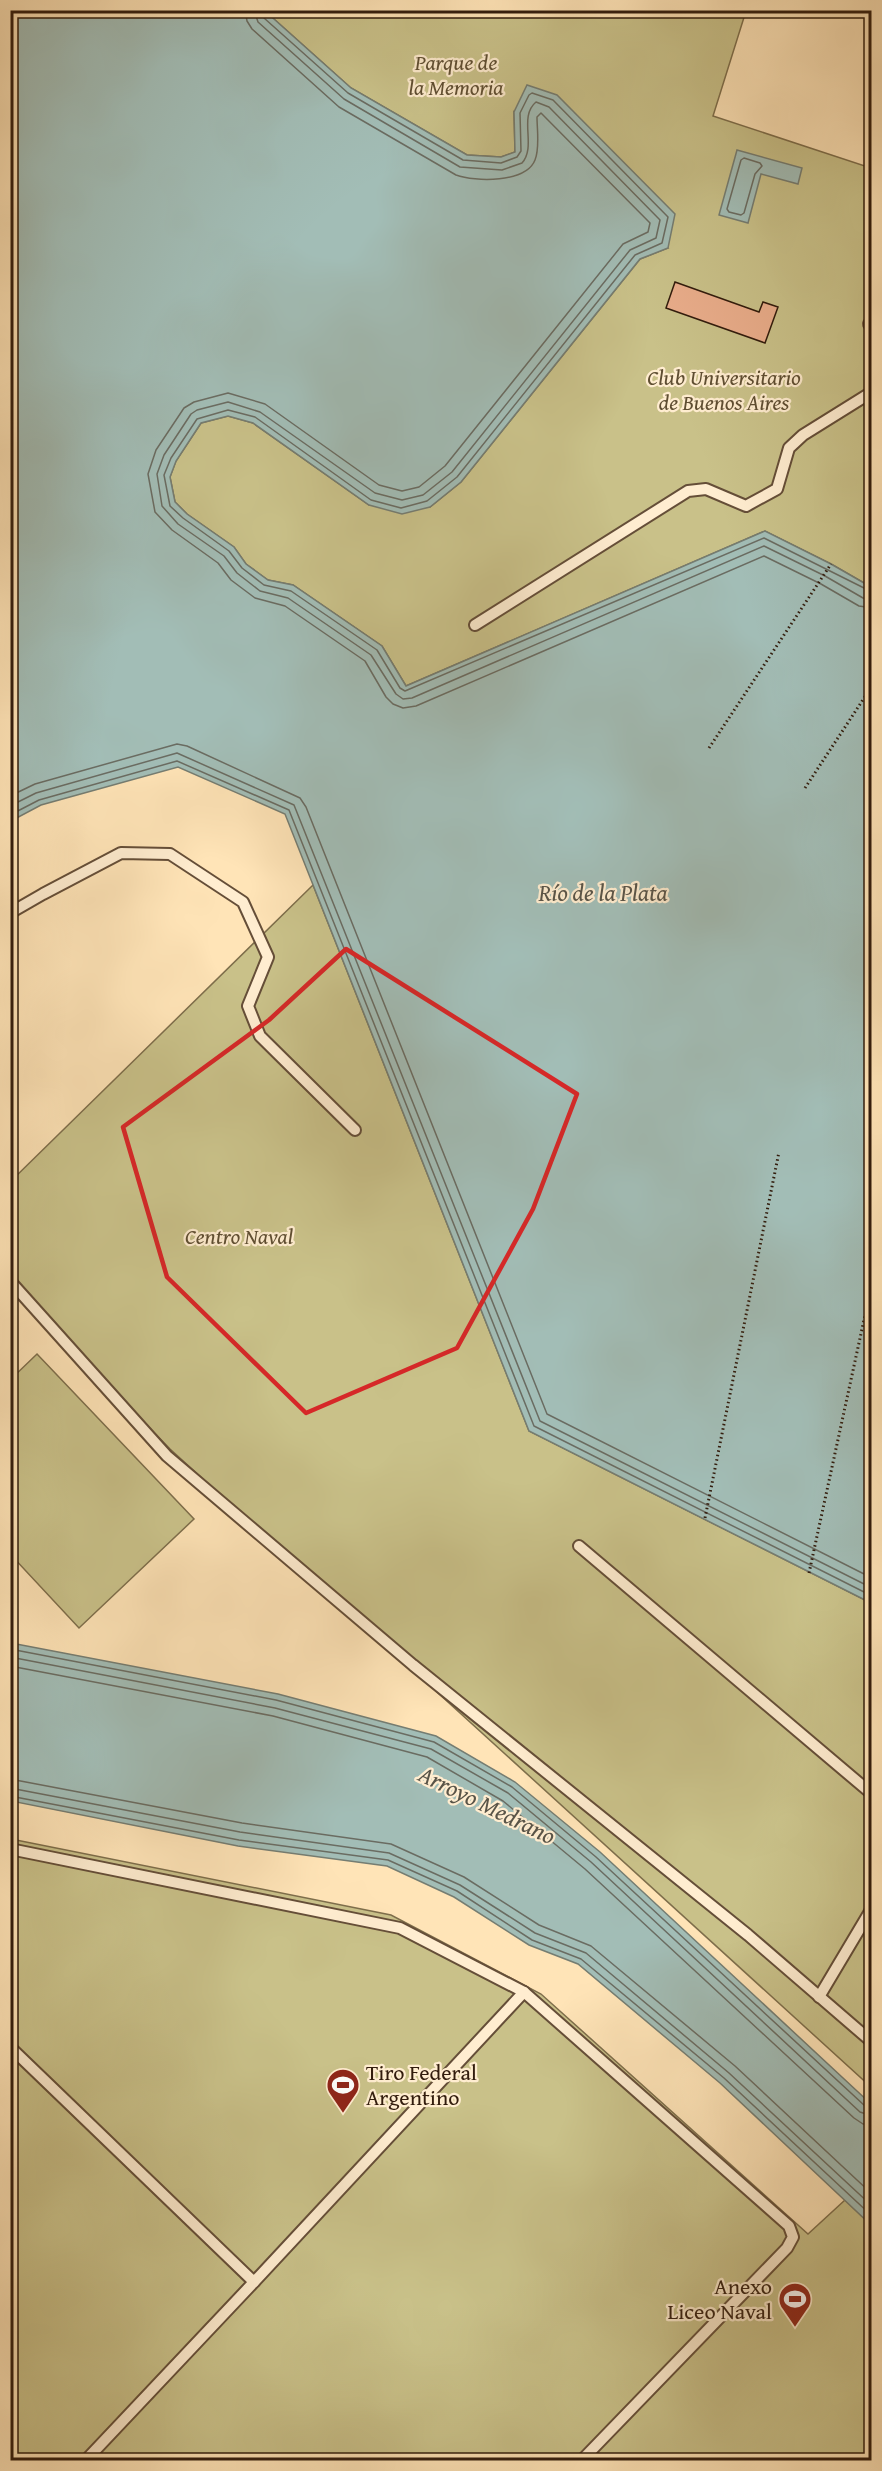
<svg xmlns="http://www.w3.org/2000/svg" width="882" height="2471" font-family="'Gentium Book Plus',serif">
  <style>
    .green { fill: #c9c189; stroke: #7e6e4b; stroke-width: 1.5 }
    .water { fill: #a2bdb6; stroke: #757d72; stroke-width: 1.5 }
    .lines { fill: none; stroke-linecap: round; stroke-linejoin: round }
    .shore { stroke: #6a6c62; stroke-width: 1.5 }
    .building { fill: #e9ad8b; stroke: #321c0d; stroke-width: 1.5 }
    .service-casing { stroke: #654e38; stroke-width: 14 }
    .path { stroke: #321c0d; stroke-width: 3; stroke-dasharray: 1.5 3; stroke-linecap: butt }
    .service { stroke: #ffedd0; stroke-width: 10 }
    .marked { fill: none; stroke: #d62828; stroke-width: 4.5; stroke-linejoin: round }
    .labels { text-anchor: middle; stroke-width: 4.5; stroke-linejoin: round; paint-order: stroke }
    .park-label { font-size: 22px; font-style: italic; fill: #5f4e32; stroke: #ffedd0 }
    .poi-label { font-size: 22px; fill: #321c0d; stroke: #ffedd0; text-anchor: start }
    .water-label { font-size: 24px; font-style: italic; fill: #595448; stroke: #ffedd0 }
  </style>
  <rect width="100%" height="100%" fill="#ffe4b7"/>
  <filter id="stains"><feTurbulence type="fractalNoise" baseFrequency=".00333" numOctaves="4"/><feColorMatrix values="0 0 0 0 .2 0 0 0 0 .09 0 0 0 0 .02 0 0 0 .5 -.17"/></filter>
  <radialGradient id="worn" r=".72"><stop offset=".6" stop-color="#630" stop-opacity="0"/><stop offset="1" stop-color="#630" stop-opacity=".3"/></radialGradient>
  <g class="green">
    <polygon points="265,11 746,11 713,116 871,168 871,587 831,564 765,531 406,686 382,646 293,585 268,580 246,564 234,547 187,514 175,502 170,477 176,461 201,423 228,416 253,423 369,505 430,507 461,482 640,259 668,248 514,112 515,152 501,157 467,155 351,88"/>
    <polygon points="313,885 529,1431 871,1603 871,2087 170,1449 11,1285 11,1181"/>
    <polygon points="37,1354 194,1519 79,1628 11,1555 11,1379"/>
    <polygon points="11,1839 391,1915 541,1994 808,2234 845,2200 871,2225 871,2460 11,2460"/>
  </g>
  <g class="water">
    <polygon points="11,10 265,11 351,88 467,155 501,157 515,152 514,112 527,85 557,95 675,214 668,248 640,259 461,482 430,507 402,514 369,505 253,423 228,416 201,423 176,461 170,477 175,502 187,514 234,547 246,564 268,580 293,585 382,646 406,686 765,531 831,564 871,587 871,1603 529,1431 285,814 178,767 41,805 11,821"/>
    <polygon points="737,150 802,168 798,184 761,174 748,223 719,215"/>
    <polygon points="11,1643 278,1694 436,1736 515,1782 600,1852 871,2104 871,2225 720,2083 578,1964 529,1945 454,1897 387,1866 238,1846 11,1801"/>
  </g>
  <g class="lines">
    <g class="shore">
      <path d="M245,10L247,21L252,29L339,107L456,175C475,182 526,183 535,160C540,148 537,130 537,117L541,113L650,223L648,232L623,244L445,466L419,487L402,491L379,485L265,404L228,393L194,402L184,408L156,450L148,474L155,512L172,530L218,563L231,580L255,598L285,606L365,661L386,697L393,704L403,708L416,706L764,556L821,584L859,606L872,608"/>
      <path d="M254,10L258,22L344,99L460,167L502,170L522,163C537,146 518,117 536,102L549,107L660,220L656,238L630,250L452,472L423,495L402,500L375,493L260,412L228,402L197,410L191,414L164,455L157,474L162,506L178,524L224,556L237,573L260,591L288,598L371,655L396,694L403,699L412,698L764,546L825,576L863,598L872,599"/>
      <polyline points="262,10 264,18 348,93 463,160 501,163 517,157 521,151 520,113 529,95 532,93 553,100 668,217 662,243 635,255 457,477 427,501 401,508 371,500 255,417 228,410 197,419 171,458 164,475 170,506 183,518 229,551 242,568 264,585 291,591 377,650 400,688 405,691 764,538 872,592"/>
      <polygon points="744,158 760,163 762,166 755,174 744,213 741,215 729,212 727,209 741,160"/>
      <polyline points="10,796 35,784 177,744 187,746 300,798 306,807 547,1414 872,1578"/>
      <polyline points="10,806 36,793 177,753 294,805 540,1421 872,1588"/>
      <polyline points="10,815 39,800 177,761 289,810 534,1426 872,1596"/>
      <polyline points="10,1649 276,1700 434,1742 512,1787 596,1857 865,2106 872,2108"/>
      <polyline points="10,1657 275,1708 431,1749 508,1793 591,1862 860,2112 872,2116"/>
      <polyline points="10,1666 273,1716 427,1757 503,1801 585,1869 854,2118 863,2124 872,2125"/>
      <polyline points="10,1779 242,1823 391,1844 464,1877 539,1925 591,1946 735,2066 872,2194"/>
      <polyline points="10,1788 240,1832 389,1853 460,1885 535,1933 586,1953 729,2073 872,2206"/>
      <polyline points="10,1796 239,1840 388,1860 457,1891 532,1940 581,1959 724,2078 872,2216"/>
    </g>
  </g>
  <polygon class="building" points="675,282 759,312 763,302 778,307 765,343 666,308"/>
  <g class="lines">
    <g class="service-casing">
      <g id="service">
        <polyline points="872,323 869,324 872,328"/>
        <polyline points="475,625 688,491 706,489 746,506 777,489 789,448 803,435 872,392"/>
        <polyline points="10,913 43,894 121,853 170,854 243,902 268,957 248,1006 260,1036 355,1130"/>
        <polyline points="10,1281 167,1456 413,1665 748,1935 872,2042"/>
        <polyline points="579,1546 872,1794"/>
        <polyline points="10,1849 400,1928 524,1992 789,2226 793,2237 787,2248 582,2460"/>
        <polyline points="819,1997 872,1908"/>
        <polyline points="10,2047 254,2282 524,1992"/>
        <polyline points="86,2460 254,2282"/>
      </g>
    </g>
    <g class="path">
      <polyline points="709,748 831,564"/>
      <polyline points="805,788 872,686"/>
      <polyline points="705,1518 779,1152"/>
      <polyline points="809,1573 872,1283"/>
    </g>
    <use href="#service" class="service"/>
  </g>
  <path class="marked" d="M346,949L577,1094L533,1209L457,1348L306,1413L167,1277L123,1127L269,1020Z"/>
  <defs>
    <g id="stadium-pin" transform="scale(1.725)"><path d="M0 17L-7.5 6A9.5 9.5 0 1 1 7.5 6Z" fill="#8f2418" stroke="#ffedd0"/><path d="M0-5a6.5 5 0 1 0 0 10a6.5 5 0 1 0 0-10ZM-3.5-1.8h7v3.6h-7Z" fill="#fff"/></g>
  </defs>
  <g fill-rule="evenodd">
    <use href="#stadium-pin" x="343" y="2085"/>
    <use href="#stadium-pin" x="795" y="2299"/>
  </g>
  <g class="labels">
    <g class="park-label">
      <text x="456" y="70">Parque de<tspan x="456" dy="25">la Memoria</tspan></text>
      <text x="724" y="385">Club Universitario<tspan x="724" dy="25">de Buenos Aires</tspan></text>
      <text x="239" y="1244">Centro Naval</text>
    </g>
    <g class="poi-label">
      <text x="366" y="2080">Tiro Federal<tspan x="366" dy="25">Argentino</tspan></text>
      <text x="772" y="2294" text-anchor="end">Anexo<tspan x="772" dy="25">Liceo Naval</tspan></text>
    </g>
    <g class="water-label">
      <text x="603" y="901">Río de la Plata</text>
      <text transform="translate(487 1805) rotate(26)" y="8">Arroyo Medrano</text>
    </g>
  </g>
  <rect width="882" height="2471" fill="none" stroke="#ffe4b7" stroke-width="36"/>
  <rect x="12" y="12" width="858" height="2447" fill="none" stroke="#321c0d" stroke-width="3"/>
  <rect x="18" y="18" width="846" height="2435" fill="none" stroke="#321c0d" stroke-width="1.5"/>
  <rect width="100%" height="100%" filter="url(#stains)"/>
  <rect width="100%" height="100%" fill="url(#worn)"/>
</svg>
